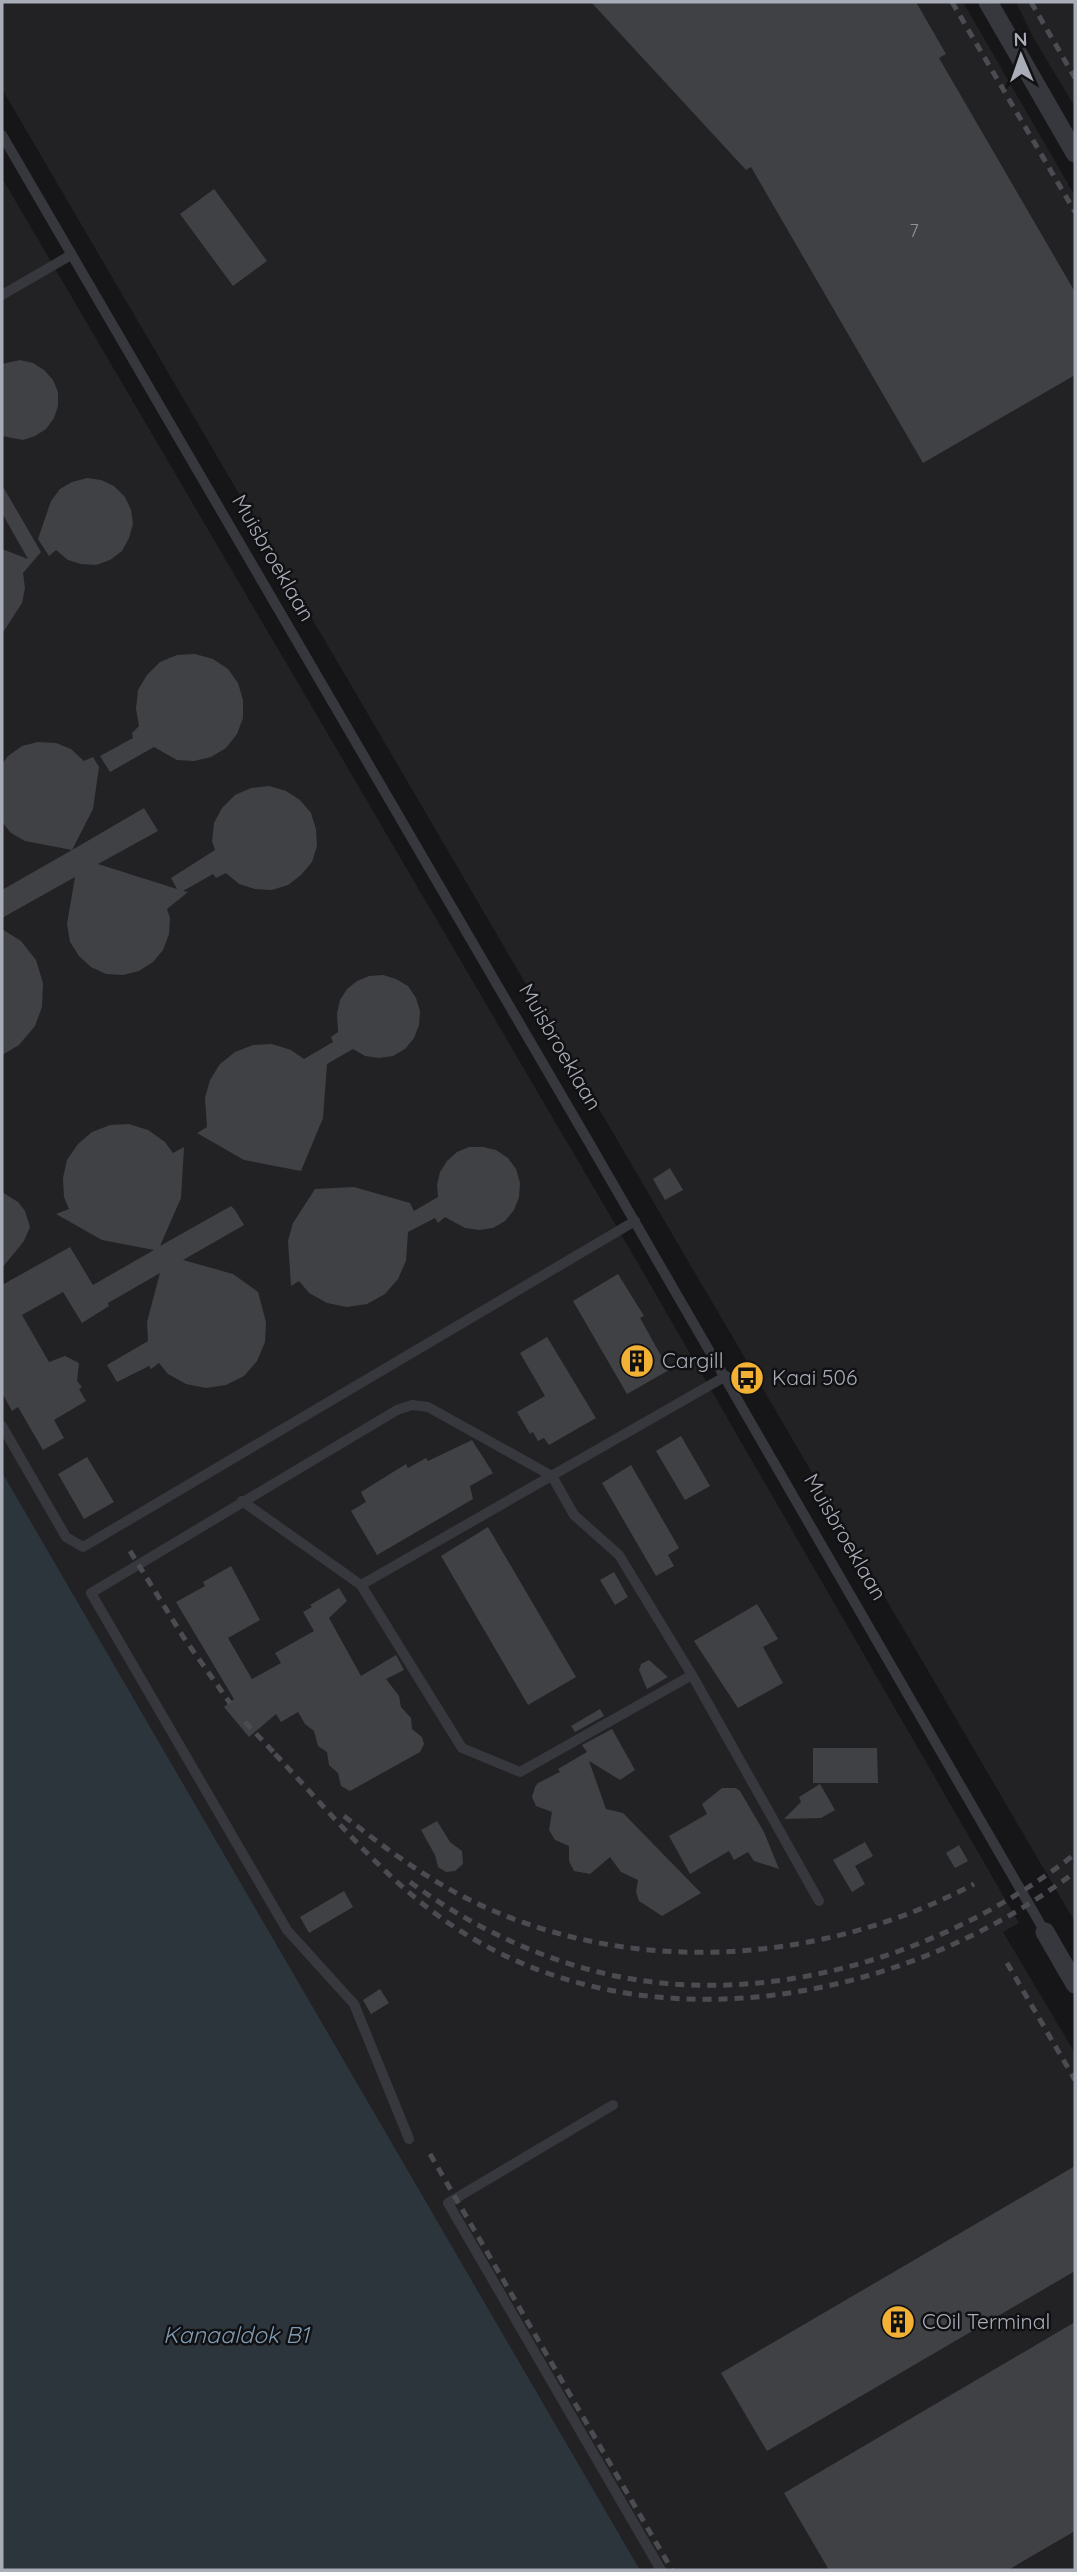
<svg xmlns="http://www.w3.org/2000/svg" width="1077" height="2572" font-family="Quicksand,sans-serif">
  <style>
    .built { fill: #222225 }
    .water { fill: #2c353c }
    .building { fill: #404145 }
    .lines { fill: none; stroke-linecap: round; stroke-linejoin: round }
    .service { stroke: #37383d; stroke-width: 10 }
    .minor { stroke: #37383d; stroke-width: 19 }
    .rail { stroke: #4a4c52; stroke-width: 5; stroke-dasharray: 9 7; stroke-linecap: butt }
    .labels { text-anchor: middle; stroke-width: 5; stroke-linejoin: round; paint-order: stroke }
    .number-label { font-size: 18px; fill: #8e929b }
    .street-label { font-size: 21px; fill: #a8adb8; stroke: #111113 }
    .poi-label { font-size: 21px; fill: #a8adb8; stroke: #111113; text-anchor: start }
    .water-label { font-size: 23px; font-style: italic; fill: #7f9bb3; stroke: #111113 }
  </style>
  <rect width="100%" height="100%" fill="#161618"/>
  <g class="built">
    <polygon points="2,2 963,2 1075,196 1075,1922 2,89"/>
    <polygon points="1016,2 1075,2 1075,107 1033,37"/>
    <polygon points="2,178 632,1253 1019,1923 1003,1932 1075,2053 1075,2570 640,2570 2,1472"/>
  </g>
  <polygon class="water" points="2,1472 640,2570 2,2570"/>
  <g class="building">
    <polygon points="591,2 916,2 946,54 939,58 1075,292 1075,375 923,463 751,167 746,170"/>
    <polygon points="214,189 267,261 233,286 180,214"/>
    <polygon points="20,360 33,363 44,370 53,380 58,392 58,406 54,418 46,429 35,436 23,440 2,436 2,364"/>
    <polygon points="87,478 101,480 114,486 125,497 131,510 133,524 129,538 122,551 110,560 96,565 81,564 68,560 56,550 49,556 38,539 51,501 60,489 72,482"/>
    <polygon points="2,485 41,552 23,573 25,588 22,603 2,634 2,549 28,559 2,513"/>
    <polygon points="195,654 213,659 228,669 238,683 243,700 243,718 237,734 226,748 211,757 194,761 177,760 154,747 110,772 100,756 133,738 132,733 139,726 136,709 138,690 147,675 160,662 177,655"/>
    <polygon points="38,742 56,743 71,749 84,761 93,757 99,767 93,809 72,850 144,808 158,831 98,864 177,889 171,878 215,850 212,841 214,823 222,808 235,795 251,788 269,786 286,791 300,800 311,813 316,829 317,846 312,862 301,875 288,885 272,890 255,889 239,884 226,873 216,878 213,874 183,891 188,892 167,909 170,918 169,934 163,950 153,962 139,971 123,975 106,974 91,967 79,956 70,942 67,924 75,877 2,918 2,890 72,850 25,841 11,833 2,822 2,764 8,756 22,746"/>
    <polygon points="2,929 21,941 36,960 43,983 42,1007 35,1026 19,1045 2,1055"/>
    <polygon points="383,975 396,979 408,986 416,998 420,1011 419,1025 414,1038 405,1049 393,1056 379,1058 365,1056 353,1049 327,1064 323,1118 301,1171 244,1160 197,1133 207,1127 205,1098 210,1080 220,1064 235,1052 253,1045 272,1044 291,1050 304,1059 333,1042 331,1037 338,1032 337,1013 340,1000 347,989 357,981 369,976"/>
    <polygon points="129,1124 148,1130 165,1142 173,1153 184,1147 181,1198 160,1246 231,1206 235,1210 244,1225 183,1260 233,1274 258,1292 266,1322 265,1342 257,1361 244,1376 226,1385 206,1388 186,1384 168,1374 159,1363 151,1369 149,1366 117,1382 107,1365 148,1341 147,1322 160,1273 108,1303 109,1306 82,1323 63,1292 22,1315 49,1362 65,1356 79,1363 77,1381 82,1387 79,1389 86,1401 54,1420 64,1438 43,1450 18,1407 12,1411 2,1393 2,1285 70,1247 93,1285 154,1250 102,1240 56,1214 69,1209 64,1197 63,1178 67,1160 78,1144 92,1132 110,1125"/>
    <polygon points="469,1147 483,1147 496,1150 508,1158 516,1169 520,1183 519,1197 514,1210 505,1221 493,1228 479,1230 465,1228 445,1217 438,1223 435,1218 408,1232 406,1261 398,1279 385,1294 367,1304 347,1307 327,1303 309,1293 299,1281 291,1286 288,1241 293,1223 315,1189 354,1187 410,1203 414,1211 438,1197 437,1185 440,1172 447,1161 457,1152"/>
    <polygon points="670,1168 683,1190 665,1200 653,1179"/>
    <polygon points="2,1192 18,1202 25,1211 30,1227 24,1241 2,1268"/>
    <polygon points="618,1274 644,1316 640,1318 669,1370 627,1394 573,1301"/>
    <polygon points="547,1337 596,1418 549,1445 544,1438 538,1441 533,1432 530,1434 517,1412 545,1396 520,1353"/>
    <polygon points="681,1436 710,1486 685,1500 656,1451"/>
    <polygon points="472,1440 493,1473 470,1486 473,1499 377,1555 351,1511 366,1502 361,1492 406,1464 408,1468 426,1458 428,1461"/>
    <polygon points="87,1457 114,1502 84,1519 58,1474"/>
    <polygon points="631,1465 679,1548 668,1555 674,1566 656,1576 602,1483"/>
    <polygon points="488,1527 576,1677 528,1705 441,1556"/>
    <polygon points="231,1566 260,1620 228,1638 252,1679 281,1663 275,1653 314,1631 303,1612 312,1607 310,1605 339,1588 347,1601 329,1618 361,1676 396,1655 404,1670 386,1679 399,1696 401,1707 411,1718 412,1729 422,1737 424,1744 420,1752 350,1791 341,1786 338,1773 329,1765 327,1752 318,1746 314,1731 305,1724 298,1712 281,1722 276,1714 249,1737 224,1707 234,1699 176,1602 205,1586 203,1582"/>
    <polygon points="614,1572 628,1597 615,1605 600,1580"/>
    <polygon points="757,1604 778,1639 763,1647 783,1683 738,1708 694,1641"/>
    <polygon points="649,1660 668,1677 647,1689 639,1670 641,1664"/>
    <polygon points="600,1709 604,1716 575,1732 571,1726"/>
    <polygon points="612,1729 635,1770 620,1780 589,1761 606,1809 623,1813 701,1893 662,1916 639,1901 636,1892 638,1880 621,1872 610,1857 590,1874 574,1871 569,1861 569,1846 555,1840 549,1830 552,1812 536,1806 532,1797 535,1787 538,1783 560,1772 558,1769 587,1752 582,1745"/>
    <polygon points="813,1748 877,1748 878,1783 813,1783"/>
    <polygon points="820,1784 835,1810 821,1818 784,1819 801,1802 799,1797"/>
    <polygon points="722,1788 736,1788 740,1791 764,1832 779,1869 754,1861 748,1852 734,1860 729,1851 690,1874 669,1836 707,1814 702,1804"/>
    <polygon points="437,1821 450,1842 462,1851 463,1864 455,1871 446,1872 438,1867 435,1855 421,1830"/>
    <polygon points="865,1842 873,1856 855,1866 865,1884 852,1892 833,1860"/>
    <polygon points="959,1845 968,1861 955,1868 946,1853"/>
    <polygon points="344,1891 353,1907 309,1933 300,1917"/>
    <polygon points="380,1989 389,2003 371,2014 363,2000"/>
    <polygon points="1075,2166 1075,2271 767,2451 721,2373"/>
    <polygon points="1075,2322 1075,2531 1008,2570 829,2570 784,2493"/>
  </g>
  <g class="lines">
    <g class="service">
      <path d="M2,135C349,735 702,1330 1045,1932"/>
      <polyline points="2,295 71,255"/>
      <polyline points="2,1426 66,1537 83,1547 635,1221"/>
      <polyline points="242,1501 361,1585 462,1748 520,1772 692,1675"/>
      <polyline points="361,1585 726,1376"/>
      <polyline points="613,2105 448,2203 661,2570"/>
      <polyline points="409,2139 354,2004 287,1930 91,1593 397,1410 412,1405 428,1407 552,1476 574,1515 619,1555 692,1675 819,1901"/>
    </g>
    <g class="minor">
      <polyline points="988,2 1075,153"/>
      <polyline points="1045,1932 1075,1984"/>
    </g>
    <g class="rail">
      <polyline points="952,2 1075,212"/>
      <polyline points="1031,2 1075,78"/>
      <polyline points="130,1551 184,1638 230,1703"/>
      <polyline points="245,1722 281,1760"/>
      <path d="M275,1754C333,1815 387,1884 459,1930C647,2051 904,2002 1075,1872"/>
      <path d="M344,1816C385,1848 425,1878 472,1901C630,1978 821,1965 974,1884"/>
      <path d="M410,1882C470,1926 539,1959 611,1975C771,2010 949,1953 1075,1854"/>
      <polyline points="1007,1963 1075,2080"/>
      <polyline points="430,2154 672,2570"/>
    </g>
  </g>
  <defs>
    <g id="building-disc" transform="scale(1.75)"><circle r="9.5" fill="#f2b134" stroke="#111113"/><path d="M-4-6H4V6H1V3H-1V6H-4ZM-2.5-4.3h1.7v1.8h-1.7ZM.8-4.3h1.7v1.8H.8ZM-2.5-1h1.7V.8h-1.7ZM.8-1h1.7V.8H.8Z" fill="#111"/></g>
    <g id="bus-disc" transform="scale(1.75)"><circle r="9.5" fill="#f2b134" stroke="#111113"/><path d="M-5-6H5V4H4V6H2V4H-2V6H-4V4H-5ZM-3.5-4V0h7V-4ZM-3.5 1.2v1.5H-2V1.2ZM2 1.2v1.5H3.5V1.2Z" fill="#111"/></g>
  </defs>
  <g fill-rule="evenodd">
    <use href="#building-disc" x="637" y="1361"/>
    <use href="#bus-disc" x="747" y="1378"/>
    <use href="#building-disc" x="898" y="2322"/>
  </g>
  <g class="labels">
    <g class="number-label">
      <text x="914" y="237">7</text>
    </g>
    <g class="street-label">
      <text transform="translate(273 558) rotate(60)" y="7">Muisbroeklaan</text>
      <text transform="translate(560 1047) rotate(60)" y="7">Muisbroeklaan</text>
      <text transform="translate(845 1537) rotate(60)" y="7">Muisbroeklaan</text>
    </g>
    <g class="poi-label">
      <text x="662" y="1368">Cargill</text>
      <text x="772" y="1385">Kaai 506</text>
      <text x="922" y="2329">COil Terminal</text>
    </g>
    <g class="water-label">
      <text x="236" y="2343">Kanaaldok B1</text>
    </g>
  </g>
  <rect width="1077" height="2572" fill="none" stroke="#a8adb8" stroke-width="7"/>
  <g transform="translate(1021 56) rotate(358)" stroke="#111113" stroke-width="5" paint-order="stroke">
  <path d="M0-5L12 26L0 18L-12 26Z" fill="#a8adb8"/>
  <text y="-10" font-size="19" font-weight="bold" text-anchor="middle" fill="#a8adb8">N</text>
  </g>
</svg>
